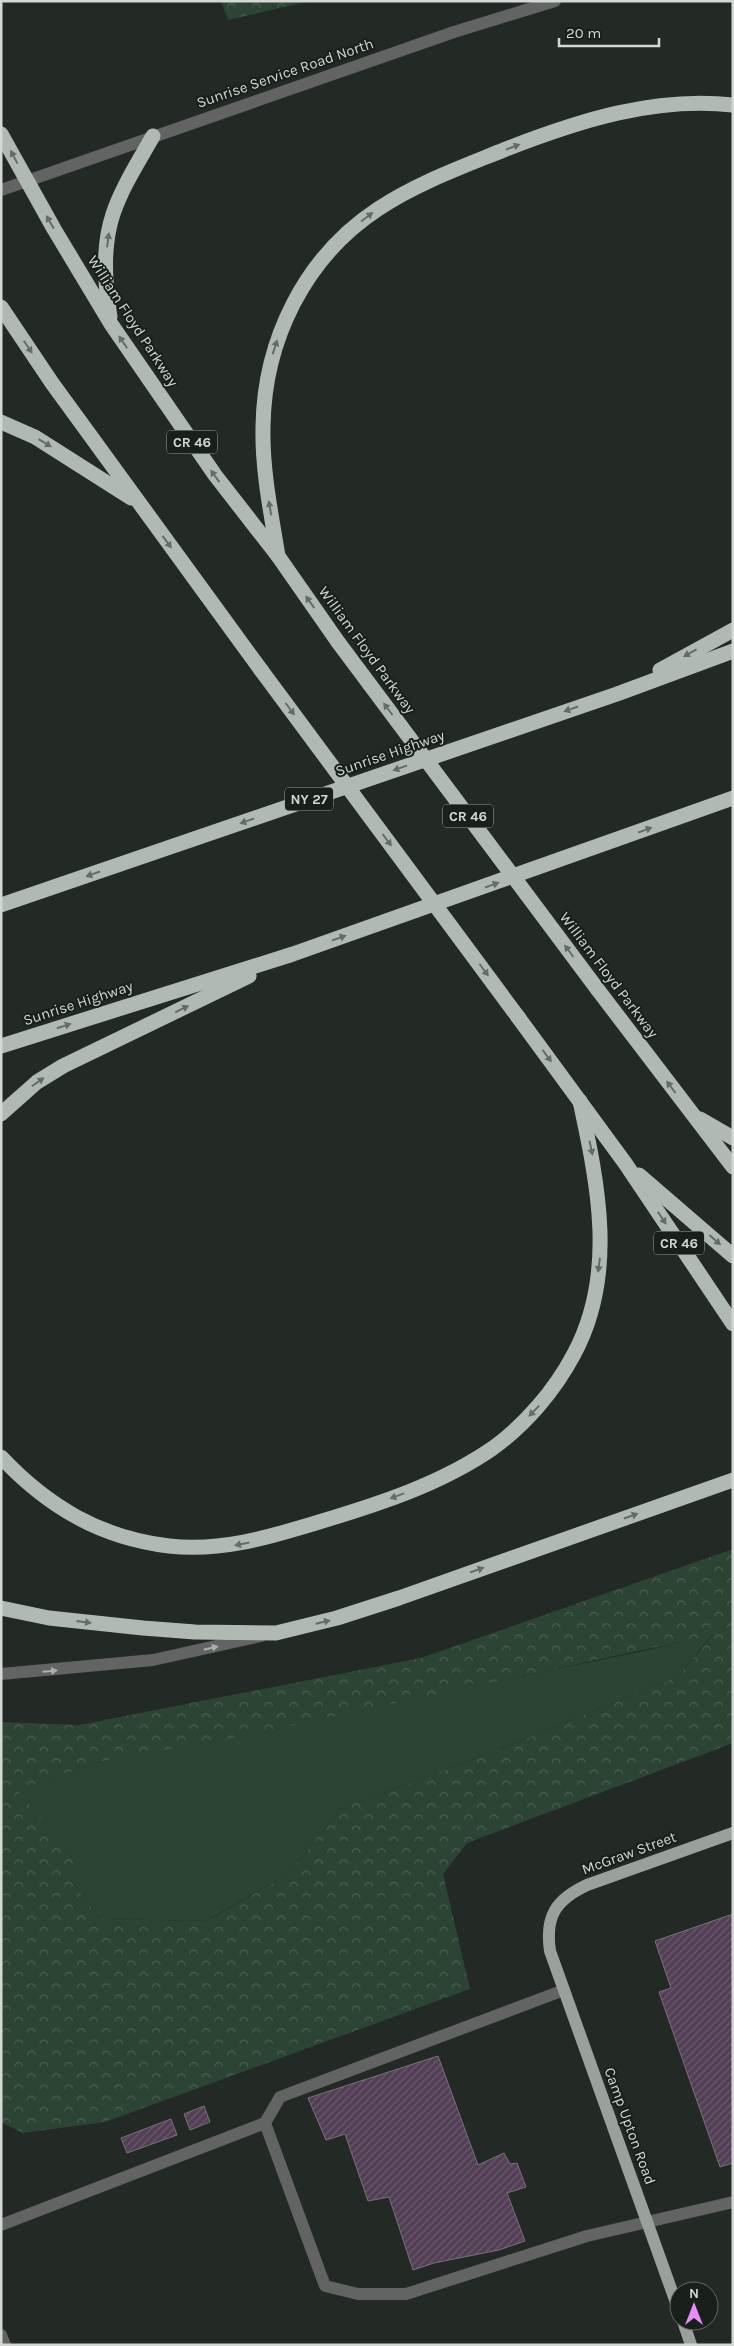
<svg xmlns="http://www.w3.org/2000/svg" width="734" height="2346" font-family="Karla,sans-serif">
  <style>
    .green { fill: #2c4433 }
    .forest { fill: url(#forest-crowns); fill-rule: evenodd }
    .building { fill: url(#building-hatch); stroke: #787278 }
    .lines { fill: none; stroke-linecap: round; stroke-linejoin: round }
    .minor { stroke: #616462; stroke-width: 12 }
    .major { stroke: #9aa19c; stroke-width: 12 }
    .highway { stroke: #b1b9b3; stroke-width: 15 }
    .highway-bridge { stroke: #b1b9b3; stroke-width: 15 }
    .oneway { fill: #656c67 }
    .oneway2 { fill: #abafac }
    .labels { text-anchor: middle; stroke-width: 4; stroke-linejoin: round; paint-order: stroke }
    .shield { fill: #19201b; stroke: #9ba19c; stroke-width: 1 }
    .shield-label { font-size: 14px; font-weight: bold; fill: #d3d8d4 }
    .street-label { font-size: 15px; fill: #d3d8d4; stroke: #19201b }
  </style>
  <defs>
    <pattern id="forest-crowns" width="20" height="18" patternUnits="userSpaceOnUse" patternTransform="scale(1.25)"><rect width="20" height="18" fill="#2c4433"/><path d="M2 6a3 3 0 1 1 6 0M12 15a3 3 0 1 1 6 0" fill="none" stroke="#4a5e50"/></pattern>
    <pattern id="building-hatch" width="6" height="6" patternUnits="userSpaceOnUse" patternTransform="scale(1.25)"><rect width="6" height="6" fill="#523e55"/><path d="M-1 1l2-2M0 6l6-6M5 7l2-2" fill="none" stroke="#6a596d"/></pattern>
  </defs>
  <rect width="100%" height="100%" fill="#232924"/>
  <polygon class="green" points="713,1634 677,1677 486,1755 340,1809 288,1874 206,1921 100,1919 73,1883 73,1855 16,1790 99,1762 639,1652"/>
  <g class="forest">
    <polygon points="221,1 310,1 228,20"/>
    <path d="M733,1549V1743L467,1843L443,1874L470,1989L105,2122L23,2133L1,2122V1722L79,1725L421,1658ZM713,1635L677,1677L486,1755L340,1809L288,1874L207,1921L100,1919L73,1883V1855L17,1790L99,1762L248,1735Z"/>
  </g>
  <g class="building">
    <polygon points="733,1914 733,2163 720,2167 659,1992 671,1988 655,1941"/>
    <polygon points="438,2056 478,2165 504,2153 510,2164 517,2163 526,2187 507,2193 525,2241 499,2250 434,2263 413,2270 389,2197 368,2201 345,2134 326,2140 308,2098"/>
    <polygon points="204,2106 210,2122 190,2130 184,2114"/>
    <polygon points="171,2119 177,2135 127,2153 121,2138"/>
  </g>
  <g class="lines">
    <g class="minor">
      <polyline points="1,190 454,32 555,1"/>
      <polyline points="1,1674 153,1660 261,1636"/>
      <polyline points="265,2123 280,2097 564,1990"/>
      <polyline points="1,2225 265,2123 325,2286 358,2294 406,2294 587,2236 733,2202"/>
      <polyline points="1,2335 5,2345"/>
    </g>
    <g class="major">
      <path d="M679,2311L550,1951C545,1917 555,1900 587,1885L733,1833"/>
      <polyline points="683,2321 691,2345"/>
    </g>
    <g class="highway">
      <polyline points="1,134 54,229 111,324 215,475 278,556 338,642"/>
      <polyline points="1,307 52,383 261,670"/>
      <path d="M110,317C105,284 102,247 113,214C122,187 139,161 153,136"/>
      <polyline points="1,422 35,437 131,498"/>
      <path d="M278,556C271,513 262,470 263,427C264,340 305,257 378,209C417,183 462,167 506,149C578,121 655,96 733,105"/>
      <polyline points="660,670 733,630"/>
      <polyline points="1,905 617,694 733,651"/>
      <polyline points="598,990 733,1167"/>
      <polyline points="518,1017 625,1163 733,1324"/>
      <polyline points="1,1046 293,954 733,798"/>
      <polyline points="1,1114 37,1082 63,1066 249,976"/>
      <polyline points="700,1119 733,1138"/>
      <polyline points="639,1175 733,1256"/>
      <path d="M1,1457C48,1507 101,1538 169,1546C222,1552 269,1537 319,1522C379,1504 441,1484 493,1448C526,1424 555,1390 574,1354C617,1274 598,1185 580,1101"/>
      <polyline points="1,1608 49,1618 143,1628 195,1632 276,1633 337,1618 399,1598 733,1480"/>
    </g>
    <g class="highway-bridge">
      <polyline points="338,642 598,990"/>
      <polyline points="261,670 518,1017"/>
    </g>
  </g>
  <defs><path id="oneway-solid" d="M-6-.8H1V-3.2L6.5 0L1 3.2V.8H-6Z" transform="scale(1.25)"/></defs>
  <g class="oneway">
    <use href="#oneway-solid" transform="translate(513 147) rotate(-21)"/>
    <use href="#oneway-solid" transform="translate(14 157) rotate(-118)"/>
    <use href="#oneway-solid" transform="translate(367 217) rotate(-37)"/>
    <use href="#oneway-solid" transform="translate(50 222) rotate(-120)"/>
    <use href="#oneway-solid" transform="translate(108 240) rotate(-83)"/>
    <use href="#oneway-solid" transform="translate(123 342) rotate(-124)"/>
    <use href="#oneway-solid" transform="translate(28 347) rotate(56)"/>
    <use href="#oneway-solid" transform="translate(275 347) rotate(-72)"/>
    <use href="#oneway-solid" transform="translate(45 443) rotate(31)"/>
    <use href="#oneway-solid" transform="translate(215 476) rotate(-126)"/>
    <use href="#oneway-solid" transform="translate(270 508) rotate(-99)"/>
    <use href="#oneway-solid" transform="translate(167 542) rotate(54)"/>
    <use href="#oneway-solid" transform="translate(310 602) rotate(-125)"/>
    <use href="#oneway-solid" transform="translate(690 653) rotate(151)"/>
    <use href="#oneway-solid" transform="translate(290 709) rotate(53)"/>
    <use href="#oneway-solid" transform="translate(388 709) rotate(-127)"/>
    <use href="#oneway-solid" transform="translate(571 709) rotate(161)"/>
    <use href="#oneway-solid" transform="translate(400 768) rotate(161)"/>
    <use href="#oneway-solid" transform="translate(247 821) rotate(161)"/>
    <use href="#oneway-solid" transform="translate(645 830) rotate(-20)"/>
    <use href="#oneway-solid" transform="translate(387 840) rotate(53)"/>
    <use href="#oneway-solid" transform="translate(93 874) rotate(161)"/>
    <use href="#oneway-solid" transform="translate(492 885) rotate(-19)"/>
    <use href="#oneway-solid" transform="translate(339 938) rotate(-19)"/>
    <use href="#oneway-solid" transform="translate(569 951) rotate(-127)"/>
    <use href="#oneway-solid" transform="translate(484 970) rotate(53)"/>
    <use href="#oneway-solid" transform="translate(182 1009) rotate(-26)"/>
    <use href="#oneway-solid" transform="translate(64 1026) rotate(-18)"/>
    <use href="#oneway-solid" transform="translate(547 1056) rotate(54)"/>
    <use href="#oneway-solid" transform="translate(38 1082) rotate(-35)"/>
    <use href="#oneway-solid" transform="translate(671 1087) rotate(-127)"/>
    <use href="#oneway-solid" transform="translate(591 1148) rotate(78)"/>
    <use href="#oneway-solid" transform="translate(662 1218) rotate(56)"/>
    <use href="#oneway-solid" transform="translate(715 1240) rotate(41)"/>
    <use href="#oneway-solid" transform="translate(599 1265) rotate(97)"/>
    <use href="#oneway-solid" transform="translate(534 1411) rotate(134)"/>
    <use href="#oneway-solid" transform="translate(397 1496) rotate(160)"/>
    <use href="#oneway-solid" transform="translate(631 1516) rotate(-19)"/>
    <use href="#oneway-solid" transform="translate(242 1544) rotate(169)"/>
    <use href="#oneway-solid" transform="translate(477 1570) rotate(-19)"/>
    <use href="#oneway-solid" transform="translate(84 1622) rotate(7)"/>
    <use href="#oneway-solid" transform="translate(323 1622) rotate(-13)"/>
  </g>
  <g class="oneway2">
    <use href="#oneway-solid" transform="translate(211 1648) rotate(-13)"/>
    <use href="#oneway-solid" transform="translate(50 1671) rotate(-5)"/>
  </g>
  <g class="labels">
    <g class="shield">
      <rect x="167" y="430.5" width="50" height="23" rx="4"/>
      <rect x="285" y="787.5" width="48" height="23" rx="4"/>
      <rect x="443" y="804.5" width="50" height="23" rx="4"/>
      <rect x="654" y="1231.5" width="50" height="23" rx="4"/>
    </g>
    <g class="shield-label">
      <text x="192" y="447">CR 46</text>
      <text x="309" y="804">NY 27</text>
      <text x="468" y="821">CR 46</text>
      <text x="679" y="1248">CR 46</text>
    </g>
    <g class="street-label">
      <text transform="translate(285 73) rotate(-19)" y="5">Sunrise Service Road North</text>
      <text transform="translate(133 321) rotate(57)" y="5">William Floyd Parkway</text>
      <text transform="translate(367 650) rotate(54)" y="5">William Floyd Parkway</text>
      <text transform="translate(390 753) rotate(-19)" y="5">Sunrise Highway</text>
      <text transform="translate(609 975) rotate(53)" y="5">William Floyd Parkway</text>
      <text transform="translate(78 1003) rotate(-18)" y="5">Sunrise Highway</text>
      <text transform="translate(629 1853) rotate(-20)" y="5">McGraw Street</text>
      <text transform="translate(630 2126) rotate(70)" y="5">Camp Upton Road</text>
    </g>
  </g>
  <rect width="734" height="2346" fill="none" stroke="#d3d8d4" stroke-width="5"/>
  <g transform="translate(694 2306)"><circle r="24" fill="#19201b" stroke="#636a65"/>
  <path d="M0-4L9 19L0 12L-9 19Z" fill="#ec8cfb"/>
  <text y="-8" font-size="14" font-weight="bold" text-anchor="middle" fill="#d3d8d4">N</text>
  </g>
  <path d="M559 38v8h100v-8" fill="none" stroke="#d3d8d4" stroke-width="2.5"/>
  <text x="566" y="38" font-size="15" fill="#d3d8d4" stroke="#19201b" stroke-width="4" paint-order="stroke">20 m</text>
</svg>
